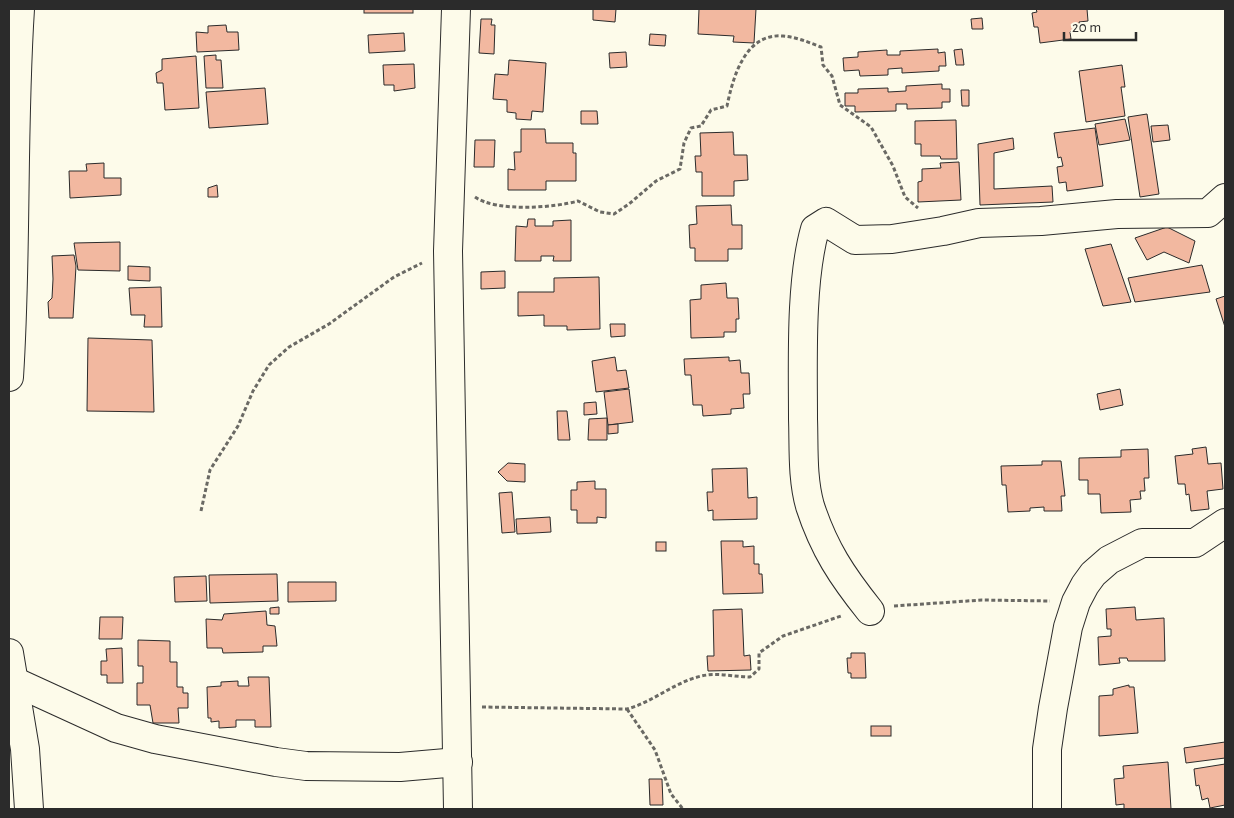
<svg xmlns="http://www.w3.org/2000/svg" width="1234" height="818" font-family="'Alegreya Sans',sans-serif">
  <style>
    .building { fill: #f2b8a0; stroke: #2b2b2b }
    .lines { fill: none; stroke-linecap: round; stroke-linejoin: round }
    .minor-casing { stroke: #2b2b2b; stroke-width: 30 }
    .path { stroke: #6a6964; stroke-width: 3; stroke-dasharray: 4 2.5; stroke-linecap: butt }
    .minor { stroke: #fdfbea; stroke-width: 28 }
  </style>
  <rect width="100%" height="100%" fill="#fdfbea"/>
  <g class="building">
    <rect x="364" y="9" width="49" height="4"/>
    <polygon points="593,9 616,9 615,22 593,20"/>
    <polygon points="699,9 756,9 754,43 733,42 734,36 698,34"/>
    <polygon points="1036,9 1087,9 1088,21 1079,22 1081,31 1070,32 1071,39 1040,43 1038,27 1034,27 1032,13 1037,12"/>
    <polygon points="982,18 983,29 972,29 971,19"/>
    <polygon points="481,19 492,19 491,25 495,25 494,54 479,53"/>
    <polygon points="226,25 227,32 238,32 239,50 197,52 196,32 208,33 208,26"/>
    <polygon points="404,33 405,51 369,53 368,35"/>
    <polygon points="650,34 666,35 665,46 649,45"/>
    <polygon points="938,49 938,53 945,52 946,66 939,66 939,71 902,73 902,68 888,69 888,75 860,76 859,70 844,71 843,58 858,57 858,52 887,50 887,55 900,55 900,51"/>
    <polygon points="962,49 964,65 956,65 954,50"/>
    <polygon points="626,52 627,67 610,68 609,53"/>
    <polygon points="216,55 216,60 221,60 223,88 206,88 204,56"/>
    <polygon points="196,56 199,108 165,110 163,83 157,83 156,73 162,70 162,59"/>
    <polygon points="509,60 546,63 543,112 532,111 531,120 516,119 516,113 507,112 507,100 493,99 495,74 508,75"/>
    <polygon points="414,64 415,88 394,91 394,85 384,85 383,65"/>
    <polygon points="1122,65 1125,87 1121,87 1125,116 1086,122 1079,71"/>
    <polygon points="942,84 942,89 950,89 950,102 942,102 942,108 907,109 907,104 896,104 896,111 855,112 855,106 845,106 845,93 858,93 858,89 888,88 888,92 906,91 906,86"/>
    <polygon points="265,88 268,124 209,128 206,92"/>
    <polygon points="961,90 969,90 969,106 962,106"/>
    <polygon points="581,111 597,111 598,124 581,124"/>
    <polygon points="1147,114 1159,194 1140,197 1128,117"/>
    <polygon points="1125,119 1130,140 1099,145 1095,124"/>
    <polygon points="956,120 957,159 941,159 940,156 921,156 921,144 915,144 915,121"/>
    <polygon points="1168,125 1170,140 1153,142 1151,126"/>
    <polygon points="1095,128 1103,186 1067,191 1066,182 1059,183 1057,167 1063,166 1061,157 1058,158 1054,133"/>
    <polygon points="521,129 545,129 546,143 573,143 573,153 576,153 576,181 546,181 546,190 508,190 508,169 515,170 514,152 521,152"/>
    <polygon points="733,132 734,155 747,155 748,180 734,181 734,196 702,196 702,172 696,172 695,156 701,156 700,133"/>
    <polygon points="1013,138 1014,149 994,153 994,189 1052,186 1053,202 980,205 978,144"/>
    <polygon points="475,140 495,140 494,167 474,167"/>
    <polygon points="959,162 961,200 918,202 918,182 922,181 922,169 941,168 940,163"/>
    <polygon points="104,163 104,178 121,178 121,195 70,198 69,171 87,171 86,164"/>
    <polygon points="217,185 218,197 208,197 208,188"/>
    <polygon points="731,205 732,225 742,225 742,249 728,249 728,261 695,261 695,248 690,248 689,225 697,224 696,206"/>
    <polygon points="528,219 535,219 535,226 553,226 553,221 571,220 571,261 553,261 554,256 541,256 541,261 515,261 516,226 527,227"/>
    <polygon points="1167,227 1195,241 1189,263 1164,252 1147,260 1135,238"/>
    <polygon points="120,242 120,271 78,270 74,243"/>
    <polygon points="1111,244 1131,302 1103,306 1085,249"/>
    <polygon points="74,255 76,266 73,318 49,318 48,302 52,298 53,279 52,256"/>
    <polygon points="1202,265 1210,292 1135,302 1128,278"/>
    <polygon points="128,266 150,267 150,281 128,280"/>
    <polygon points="505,271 505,288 481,289 481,272"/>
    <polygon points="599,277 600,329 567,330 567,326 544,326 544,315 518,316 518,292 554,292 554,278"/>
    <polygon points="726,283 727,298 738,298 739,319 736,319 736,332 724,332 724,337 691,338 690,300 701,299 701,285"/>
    <polygon points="161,287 162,327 144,327 145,315 131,315 129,288"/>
    <polygon points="1225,296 1225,327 1216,299"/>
    <polygon points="610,324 625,324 625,336 611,337"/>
    <polygon points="88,338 152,340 154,412 87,411"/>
    <polygon points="615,357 617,371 626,370 629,388 596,392 592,361"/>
    <polygon points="729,357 729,361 740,360 741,373 749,373 750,394 743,394 744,408 731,409 731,414 703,416 702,405 693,405 691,375 685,375 684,359"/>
    <polygon points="629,389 633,422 608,425 604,392"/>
    <polygon points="1120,389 1123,405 1100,410 1097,394"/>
    <polygon points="596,402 597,414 584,415 584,403"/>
    <polygon points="557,411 567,411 570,440 558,440"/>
    <polygon points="607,418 607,440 588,440 589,419"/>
    <polygon points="618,424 618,433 608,434 608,425"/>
    <polygon points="1206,447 1208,464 1221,463 1223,489 1207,491 1209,509 1191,511 1189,494 1186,495 1185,484 1178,484 1175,456 1193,454 1192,449"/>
    <polygon points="1148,449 1149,478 1144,478 1145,491 1140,491 1141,499 1130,500 1131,512 1101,513 1100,494 1088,494 1088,480 1079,480 1079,458 1121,457 1121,450"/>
    <polygon points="1042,461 1061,461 1065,496 1061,496 1062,511 1044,511 1044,507 1030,508 1030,511 1008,512 1006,485 1002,485 1001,466 1042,465"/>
    <polygon points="508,463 525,464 525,482 507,481 498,472"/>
    <polygon points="747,468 748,498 757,497 757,519 713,520 713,510 708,511 707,492 713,492 712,469"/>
    <polygon points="595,481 595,489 606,489 606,518 597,517 597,523 577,523 577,510 571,510 571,490 577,490 577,482"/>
    <polygon points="512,492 515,532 502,533 499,493"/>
    <polygon points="550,517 551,532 517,534 516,519"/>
    <polygon points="721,541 743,541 743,547 754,546 754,564 759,564 759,574 762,574 763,593 723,594"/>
    <rect x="656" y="542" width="10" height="9"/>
    <polygon points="277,574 278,601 210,603 209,575"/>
    <polygon points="206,576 207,601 175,602 174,577"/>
    <polygon points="288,582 336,582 336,601 288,602"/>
    <polygon points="279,607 279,614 270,614 270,608"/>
    <polygon points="1135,607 1136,620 1164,618 1165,661 1128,661 1127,658 1119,658 1120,663 1099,665 1098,637 1111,636 1111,629 1107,629 1106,609"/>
    <polygon points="742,609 744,656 750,655 751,670 708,671 707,656 714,656 713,610"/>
    <polygon points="266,611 267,625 275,626 277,646 263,646 263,652 223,653 222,648 207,648 206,619 222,620 224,614"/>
    <polygon points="100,617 123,617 122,639 99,639"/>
    <polygon points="138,640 170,641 170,662 177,662 177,687 183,687 183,693 188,693 188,708 178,708 179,723 153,723 150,705 137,705 137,683 143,683 143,666 138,666"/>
    <polygon points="122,648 123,683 107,683 107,675 101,675 101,661 107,661 106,649"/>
    <polygon points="851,653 865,653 866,678 851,678 851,673 848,673 847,658 851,658"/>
    <polygon points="248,677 269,677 271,727 255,727 255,720 236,720 236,727 219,728 219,721 211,722 211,718 208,718 207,687 221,686 221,682 238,681 238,686 249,686"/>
    <polygon points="1129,685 1129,687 1134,687 1138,733 1099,736 1099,696 1113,695 1113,689"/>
    <rect x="871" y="726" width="20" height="10"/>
    <polygon points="1225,742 1225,758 1186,763 1184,748"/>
    <polygon points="1168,762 1171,809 1124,809 1124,804 1116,805 1114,779 1124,778 1123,766"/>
    <polygon points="1225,764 1225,805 1210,808 1208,798 1202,800 1199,785 1196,786 1194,769"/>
    <polygon points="649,779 662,779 663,805 650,805"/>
  </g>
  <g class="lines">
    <g class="minor-casing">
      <g id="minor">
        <polyline points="456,9 448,251 458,809"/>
        <path d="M9,377C17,254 12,131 20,9"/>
        <path d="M870,611C842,576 824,549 810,506C802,478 804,447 803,419C803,363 800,282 815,229L826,222L855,240L892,239L943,231L979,223L1041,221L1117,214L1208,213L1225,198"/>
        <polyline points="9,653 25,749 29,809"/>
        <polyline points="9,679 116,728 155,739 276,762 306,766 400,767 458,762"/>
        <polyline points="1047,809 1047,749 1053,708 1068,627 1076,602 1085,585 1093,574 1109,560 1142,543 1195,543 1225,523"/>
      </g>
    </g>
    <g class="path">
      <path d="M475,197C496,212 553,208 578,201L600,212L614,214L629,204L656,181L680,169L684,143L691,128L701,126L711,110L727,106C733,77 745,33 783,36C796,37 808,42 821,47L823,65L832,76L840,105L871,127L893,166L905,197L918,208"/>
      <polyline points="201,511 210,470 238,426 253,391 269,365 289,347 329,324 394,277 422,263"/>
      <polyline points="894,606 982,600 1050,601"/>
      <path d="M482,707L627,709C654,702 678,679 707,675C721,673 736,677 750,677L759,669V653L783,636L841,616"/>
      <polyline points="627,709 655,750 671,794 683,809"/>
    </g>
    <use href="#minor" class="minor"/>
  </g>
  <rect width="1234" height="818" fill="none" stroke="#2b2b2b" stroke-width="20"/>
  <path d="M1064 32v8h72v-8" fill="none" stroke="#2b2b2b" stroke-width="2.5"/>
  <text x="1072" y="32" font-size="15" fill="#2b2b2b" stroke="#fdfbea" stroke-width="4" paint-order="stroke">20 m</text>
</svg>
